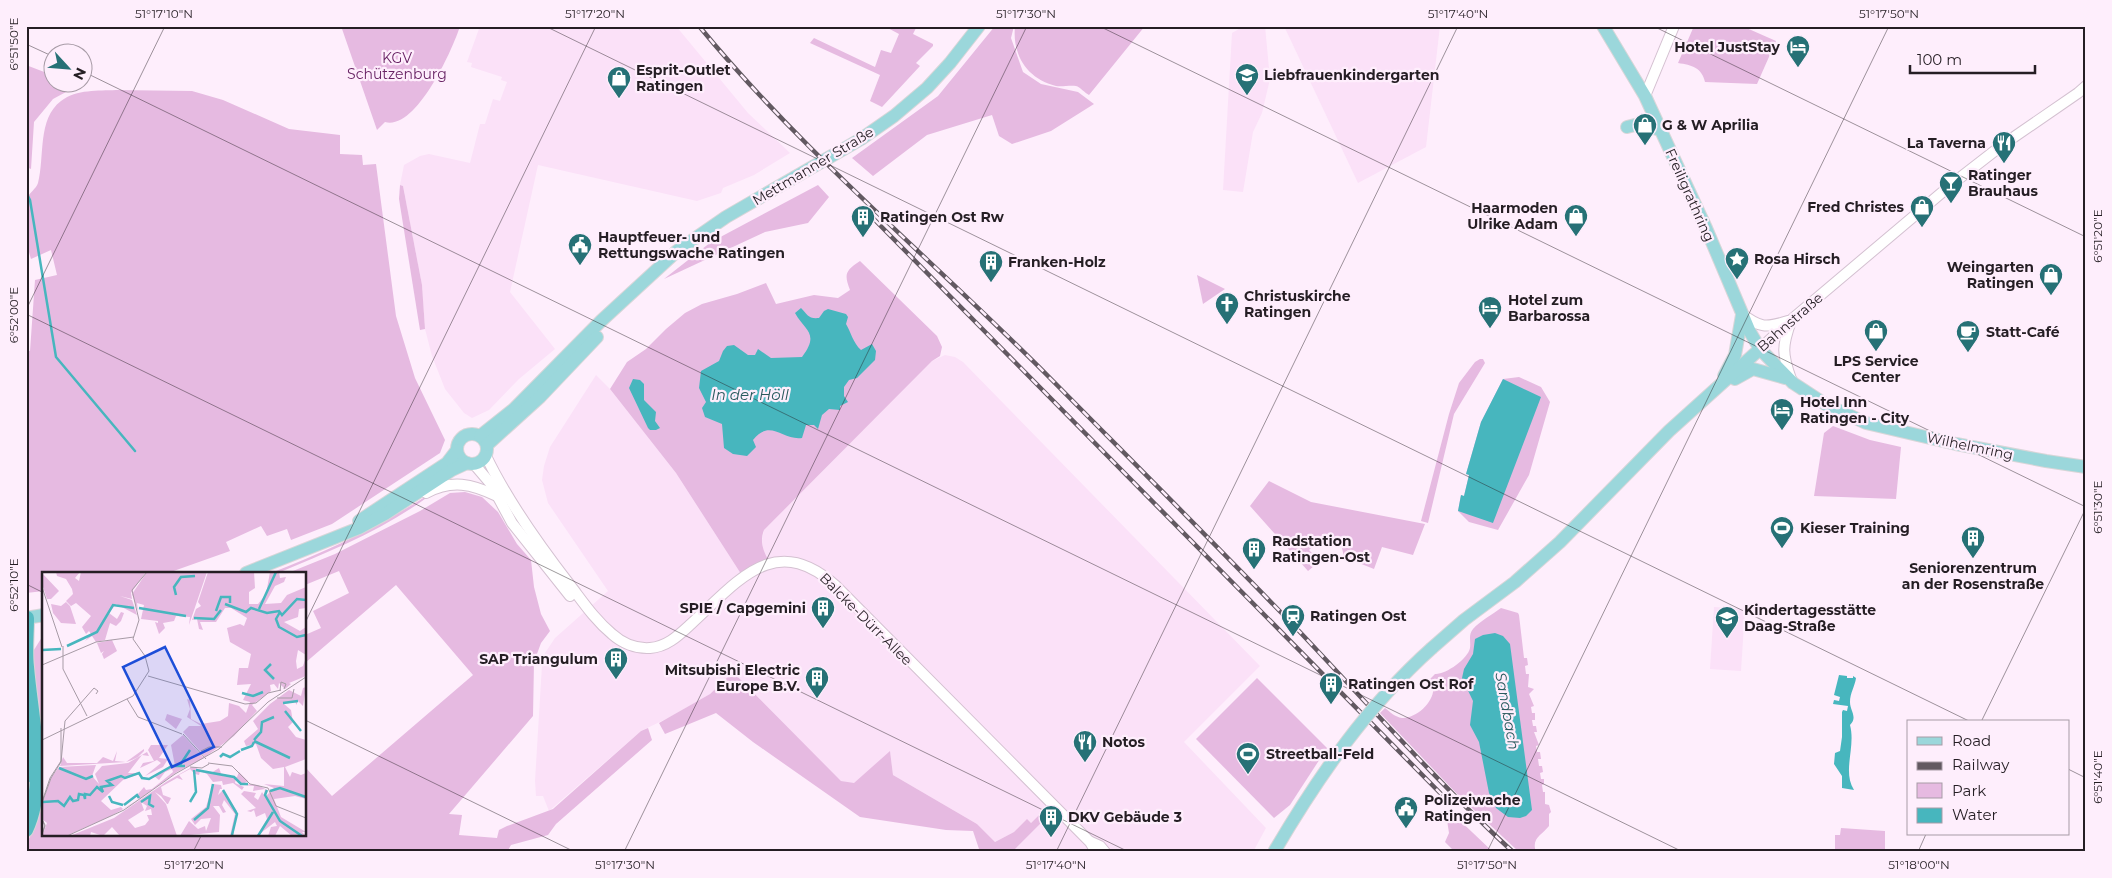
<svg xmlns="http://www.w3.org/2000/svg" width="2112" height="878" font-family="Montserrat,sans-serif">
  <style>
    .built { fill: #fbe1f8 }
    .green { fill: #e6bae1 }
    .water { fill: #47b6be }
    .lines { fill: none; stroke-linecap: round; stroke-linejoin: round }
    .stream { stroke: #47b6be; stroke-width: 2.5 }
    .minor-casing { stroke: #d4c1d1; stroke-width: 12 }
    .major-casing { stroke: #d8d6d8; stroke-width: 14 }
    .highway-casing { stroke: #d8d6d8; stroke-width: 16 }
    .minor { stroke: #fff; stroke-width: 10 }
    .major { stroke: #9bd7db; stroke-width: 12 }
    .highway { stroke: #58bcc3; stroke-width: 14 }
    .rail-casing { stroke: #625961; stroke-width: 4.5 }
    .rail { stroke: #feeefc; stroke-width: 2.5; stroke-dasharray: 8; stroke-linecap: butt }
    .major-bridge-casing { stroke: #d8d6d8; stroke-width: 14; stroke-linecap: butt }
    .major-bridge { stroke: #9bd7db; stroke-width: 12 }
    .ticks { fill: none; stroke: #251e24; stroke-width: 1; stroke-opacity: 0.45 }
    .labels { text-anchor: middle; stroke-width: 4.5; stroke-linejoin: round; paint-order: stroke }
    .poi-label { font-size: 14px; font-weight: bold; fill: #251e24; stroke: #feeefc; text-anchor: start }
    .park-label { font-size: 14px; fill: #692465; stroke: #feeefc }
    .street-label { font-size: 14px; fill: #251e24; stroke: #feeefc }
    .water-label { font-size: 15px; font-style: italic; fill: #2a5a5e; stroke: #feeefc }
    .inset-river { fill: none; stroke: #47b6be; stroke-width: 2.5 }
    .inset-road { fill: none; stroke: #a79ba6; stroke-width: 1 }
    .view { fill: #1d4ed8; fill-opacity: 0.15; stroke: #1d4ed8; stroke-width: 2.5 }
    .inset-edge { fill: none; stroke: #251e24; stroke-width: 2.5 }
    .neatline { fill: none; stroke: #251e24; stroke-width: 2 }
    .ticks-label { font-size: 12px; text-anchor: middle; fill: #251e24 }
  </style>
  <rect width="100%" height="100%" fill="#feeefc"/>
  <g class="built">
    <polygon points="480,26 676,26 748,113 790,153 754,175 723,188 721,193 697,201 538,165 510,292 555,349 519,379 489,410 472,418 464,413 445,389 432,356 425,329 422,285 403,186 400,185 404,165 420,156 429,154 470,163 480,124 485,124 493,99 500,101 507,82 501,80 502,77 471,67 472,63 467,62"/>
    <polygon points="1244,26 1265,26 1270,79 1262,113 1253,132 1243,192 1223,190 1232,33"/>
    <polygon points="1284,26 1440,26 1426,147 1358,183"/>
    <polygon points="945,355 955,357 963,362 1260,666 1184,742 1266,828 1253,852 1012,852 1047,817 1042,812 1031,823 1027,820 1014,832 995,842 977,824 893,775 890,752 854,784 841,781 733,672 710,694 670,717 641,731 549,811 543,796 536,796 535,781 542,665 545,653 555,638 608,591 548,503 542,480 544,466 550,447 596,375 610,389 676,473 743,577 763,550 762,540 764,530 932,361"/>
    <polygon points="1714,607 1745,609 1741,671 1710,669"/>
  </g>
  <g class="green">
    <path d="M341,26H460C453,49 416,131 385,122L377,130Z"/>
    <polygon points="884,26 917,26 913,34 933,44 933,46 916,63 920,66 882,107 870,101 880,75 810,43 814,38 875,67 881,50 891,53 899,34"/>
    <polygon points="995,26 1014,26 1011,38 1023,72 1041,84 1078,92 1094,104 1051,131 1012,144 999,136 992,115 927,135 873,176 852,158 938,96"/>
    <path d="M1015,26H1145L1089,95C1085,93 1080,87 1076,86C1070,85 1062,87 1056,86C1027,79 1012,55 1015,26Z"/>
    <path d="M1694,26H1742L1776,41L1757,84L1705,82C1702,68 1692,65 1678,63Z"/>
    <polygon points="26,65 52,75 52,82 72,83 79,85 53,99 34,122 31,169 26,167"/>
    <path d="M116,90L192,91L223,100L289,129L340,135V154L362,155L363,165L376,164L396,316L415,378L445,440L440,453L332,524L291,540L287,529L267,536L261,526L226,542L230,551L168,573H44V591L26,593V350L30,351L35,280L57,275L51,250L31,259C27,248 22,209 27,198C29,193 36,189 38,183C45,157 37,119 61,101C77,89 98,91 116,90Z"/>
    <polygon points="400,185 403,186 422,285 425,329 420,330 399,199"/>
    <polygon points="818,185 829,197 808,223 765,232 664,279 711,242"/>
    <path d="M860,261L937,336L942,347L940,356L932,361L764,530C759,543 764,552 770,563L743,577L676,473L610,389L627,362L646,349L666,329L685,313L702,304L737,294L766,283L776,304L814,295L838,298L850,290C844,274 845,271 860,261Z"/>
    <polygon points="1197,275 1225,289 1203,304"/>
    <polygon points="1480,359 1483,359 1485,363 1454,414 1428,523 1421,521 1449,414 1459,383 1475,362"/>
    <polygon points="1519,377 1541,387 1550,402 1529,475 1498,530 1469,522 1458,511 1461,495 1464,496 1469,475 1466,474 1481,422 1503,379"/>
    <polygon points="1833,426 1870,440 1901,447 1896,499 1814,496 1824,433"/>
    <polygon points="1269,481 1311,502 1425,524 1413,555 1382,547 1374,569 1344,557 1340,539 1322,537 1309,550 1320,561 1308,571 1250,506"/>
    <polygon points="465,492 482,497 498,512 517,544 531,560 534,587 541,614 550,631 541,643 534,662 533,716 449,814 462,815 459,835 497,838 499,830 507,826 553,809 641,731 648,728 652,740 556,824 548,835 511,845 507,852 26,852 26,845 38,819 44,799 44,834 305,834 305,767 332,796 473,675 396,585 305,663 305,635 321,628 313,611 349,593 339,571 305,585 305,573 288,573 335,554 420,511 450,493"/>
    <path d="M428,495L429,496C383,530 331,551 278,573H271C326,552 378,527 428,495Z"/>
    <path d="M1501,608L1518,613L1519,615L1524,658H1527L1528,665L1525,666L1526,674H1529L1528,687L1534,689L1529,694L1534,706L1531,707L1532,713H1535V720H1532L1533,726H1536L1537,732H1534L1539,745L1536,746L1537,752H1540L1541,759H1538L1539,766H1542L1543,772L1540,773L1541,779H1544V784L1542,785L1543,792H1545V804L1549,805L1551,812L1549,814V826C1542,835 1531,838 1536,852H1519L1458,795L1380,713L1385,708C1390,712 1395,717 1402,718C1416,719 1436,701 1433,686C1433,684 1431,681 1430,679L1435,674C1445,675 1468,659 1470,648C1471,641 1468,635 1473,629C1480,621 1493,614 1501,608Z"/>
    <polygon points="44,634 44,743 32,667 32,653"/>
    <polygon points="733,672 841,781 854,783 890,751 893,775 977,824 995,842 1014,832 1027,819 1031,823 1042,812 1047,817 1012,852 1006,849 1001,852 980,852 973,831 946,830 860,817 753,742 716,713 665,734 659,723 710,694"/>
    <polygon points="1257,678 1327,748 1290,805 1274,818 1196,739"/>
    <polygon points="1452,813 1493,852 1455,852 1445,842 1449,833 1447,820"/>
    <polygon points="1841,828 1885,831 1885,852 1835,850 1835,835 1840,835"/>
  </g>
  <g class="water">
    <path d="M801,308C808,315 808,319 819,318L824,311L828,309L846,314L848,317L846,324C851,332 853,343 861,350L872,344L876,351L875,360L857,378L849,380L844,387V396L848,402L840,406V410L829,409L822,415L818,429L814,425H806L802,438C783,441 770,418 753,440L756,447L747,456L733,454L724,448L722,424L705,417L702,408L706,402L699,388L701,371L719,361L723,351L727,346L734,345L748,355H755L758,349L771,358L802,357C820,333 805,331 795,313Z"/>
    <polygon points="633,379 640,380 644,384 644,400 656,412 655,421 660,428 656,430 650,430 648,428 629,388"/>
    <polygon points="1503,379 1541,397 1493,523 1458,511 1461,495 1464,496 1469,475 1466,474 1481,422"/>
    <polygon points="1495,633 1503,636 1510,644 1532,810 1526,816 1520,818 1508,817 1496,808 1489,793 1479,742 1470,725 1473,701 1462,678 1464,669 1473,654 1475,639 1483,635"/>
    <path d="M1839,675L1847,676V678H1853V676L1856,678C1855,686 1850,693 1850,702C1850,711 1858,717 1850,725C1856,747 1842,771 1854,790L1842,788V776L1834,764L1835,753L1840,751L1842,737V712L1843,710L1847,711L1848,706L1833,704L1834,700L1839,701L1840,697L1834,695Z"/>
  </g>
  <g class="lines">
    <polyline class="stream" points="26,192 30,200 56,357 135,451"/>
    <g class="minor-casing">
      <g id="minor">
        <polyline points="1645,96 1674,26"/>
        <path d="M1742,314C1760,328 1766,328 1788,321"/>
        <path d="M1791,321C1782,346 1782,354 1791,379"/>
        <polyline points="1760,349 1791,320 1952,184 2001,146 2078,93 2086,86"/>
        <path d="M486,456C508,502 539,545 570,585C583,602 595,620 612,634C622,643 636,649 650,648C667,647 679,635 691,624C737,582 775,530 836,586L1090,842L1096,852"/>
        <polyline points="474,464 491,484 512,523 570,596"/>
        <path d="M426,493C452,479 472,484 497,496"/>
        <polyline points="1091,842 1100,846 1105,852"/>
      </g>
    </g>
    <g class="major-casing">
      <g id="major">
        <polyline points="1603,26 1645,96 1706,228 1750,332 1760,349 1793,383 1825,404 1866,423 1956,444 2046,461 2086,467"/>
        <polyline points="1627,127 1639,124 1661,130"/>
        <polyline points="1724,376 1735,355 1742,315"/>
        <polyline points="1735,379 1753,369 1785,378"/>
        <circle cx="472" cy="449" r="15"/>
        <polyline points="480,436 514,409 601,321 677,251 726,217 861,139 894,116 927,88 950,63 979,26"/>
        <polyline points="487,445 540,397 597,337"/>
        <polyline points="359,521 447,463 457,450"/>
        <polyline points="246,573 359,528 385,514 452,470 467,463"/>
        <polyline points="26,618 44,615"/>
        <polyline points="1432,648 1464,620 1515,582 1560,542 1669,431 1760,349"/>
      </g>
    </g>
    <g class="highway-casing">
      <g id="highway">
        <polyline points="26,776 29,751"/>
        <path d="M26,830C48,784 31,717 27,667C25,651 27,634 27,618"/>
      </g>
    </g>
    <use href="#minor" class="minor"/>
    <use href="#major" class="major"/>
    <use href="#highway" class="highway"/>
    <g class="rail-casing">
      <g id="rail">
        <path d="M699,26C804,154 933,260 1049,377C1132,461 1216,545 1298,630C1369,705 1437,782 1513,852"/>
        <polyline points="863,208 1448,801"/>
      </g>
    </g>
    <use href="#rail" class="rail"/>
    <g class="major-bridge-casing">
      <path id="major-bridge" d="M1274,852C1318,777 1367,706 1432,648"/>
    </g>
    <use href="#major-bridge" class="major-bridge"/>
  </g>
  <path class="ticks" d="M545,26L1971,722M1099,26L2086,507M1653,26L2086,237M26,44L52,56M82,71L1683,852M26,310L165,26M26,314L1129,852M26,584L44,593M305,623L596,26M305,720L575,852M1981,722L2086,508M2068,769L2086,778M193,852L202,834M624,852L1027,26M1056,852L1458,26M1487,852L1889,26M1918,852L1926,834"/>
  <defs>
    <g id="hotel-pin" transform="scale(1.25)"><path d="M0 17L-7.5 6A9.5 9.5 0 1 1 7.5 6Z" fill="#267176" stroke="#feeefc"/><path d="M-6-4.5h1.5V1H6V5H4.5V3h-9V5H-6ZM-4 0a1.8 1.8 0 1 1 3.6 0ZM.5 0V-2.5h3Q6-2.5 6 0Z" fill="#fff"/></g>
    <g id="school-pin" transform="scale(1.25)"><path d="M0 17L-7.5 6A9.5 9.5 0 1 1 7.5 6Z" fill="#267176" stroke="#feeefc"/><path d="M0-5L7-2L0 1L-7-2ZM-4 1L0 2.5L4 1V4Q0 6-4 4Z" fill="#fff"/></g>
    <g id="shop-pin" transform="scale(1.25)"><path d="M0 17L-7.5 6A9.5 9.5 0 1 1 7.5 6Z" fill="#267176" stroke="#feeefc"/><path d="M-5-2.5h2.3a2.7 3.5 0 0 1 5.4 0H5L5.5 6h-11ZM-1.5-2.5h3a1.5 2.3 0 0 0-3 0Z" fill="#fff"/></g>
    <g id="restaurant-pin" transform="scale(1.25)"><path d="M0 17L-7.5 6A9.5 9.5 0 1 1 7.5 6Z" fill="#267176" stroke="#feeefc"/><path d="M-5-6h1v4h1v-4h1v4h1v-4h1v5L-1.5 .5V6h-2V.5L-5-1ZM5-6V6H3V1.5H1.5Q1.5-4 5-6Z" fill="#fff"/></g>
    <g id="bar-pin" transform="scale(1.25)"><path d="M0 17L-7.5 6A9.5 9.5 0 1 1 7.5 6Z" fill="#267176" stroke="#feeefc"/><path d="M-6-5H6L.8 .8V4.5H3.5V6h-7V4.5H-.8V.8Z" fill="#fff"/></g>
    <g id="building-pin" transform="scale(1.25)"><path d="M0 17L-7.5 6A9.5 9.5 0 1 1 7.5 6Z" fill="#267176" stroke="#feeefc"/><path d="M-4-6H4V6H1V3H-1V6H-4ZM-2.5-4.3h1.7v1.8h-1.7ZM.8-4.3h1.7v1.8H.8ZM-2.5-1h1.7V.8h-1.7ZM.8-1h1.7V.8H.8Z" fill="#fff"/></g>
    <g id="civic-pin" transform="scale(1.25)"><path d="M0 17L-7.5 6A9.5 9.5 0 1 1 7.5 6Z" fill="#267176" stroke="#feeefc"/><path d="M-.6-6.5H3V-4.5H.6V-3L4-1V1h2V6H-6V1h2V-1L-.6-3ZM-1.2 2.5V6h2.4V2.5Z" fill="#fff"/></g>
    <g id="sight-pin" transform="scale(1.25)"><path d="M0 17L-7.5 6A9.5 9.5 0 1 1 7.5 6Z" fill="#267176" stroke="#feeefc"/><path d="M0-6L1.8-2.2L6-1.7L2.9 1.2L3.7 5.4L0 3.3L-3.7 5.4L-2.9 1.2L-6-1.7L-1.8-2.2Z" fill="#fff"/></g>
    <g id="church-pin" transform="scale(1.25)"><path d="M0 17L-7.5 6A9.5 9.5 0 1 1 7.5 6Z" fill="#267176" stroke="#feeefc"/><path d="M-1.2-6h2.4v3.5h3.3v2.4h-3.3V6h-2.4V-.1h-3.3v-2.4h3.3Z" fill="#fff"/></g>
    <g id="cafe-pin" transform="scale(1.25)"><path d="M0 17L-7.5 6A9.5 9.5 0 1 1 7.5 6Z" fill="#267176" stroke="#feeefc"/><path d="M-5.5-4.5H6V0H3Q3 3.5 0 3.5H-2.5Q-5.5 3.5-5.5 0ZM3-3.2v2h1.7v-2ZM-6 4.5H4V6H-6Z" fill="#fff"/></g>
    <g id="stadium-pin" transform="scale(1.25)"><path d="M0 17L-7.5 6A9.5 9.5 0 1 1 7.5 6Z" fill="#267176" stroke="#feeefc"/><path d="M0-5a6.5 5 0 1 0 0 10a6.5 5 0 1 0 0-10ZM-3.5-1.8h7v3.6h-7Z" fill="#fff"/></g>
    <g id="station-pin" transform="scale(1.25)"><path d="M0 17L-7.5 6A9.5 9.5 0 1 1 7.5 6Z" fill="#267176" stroke="#feeefc"/><path d="M-3-6H3Q5-6 5-4V2Q5 4 3 4L4.5 6H3L1.5 4h-3L-3 6H-4.5L-3 4Q-5 4-5 2V-4Q-5-6-3-6ZM-3.5-4v3h7v-3ZM-3.5 1v1.5H-2V1ZM2 1v1.5H3.5V1Z" fill="#fff"/></g>
  </defs>
  <g fill-rule="evenodd">
    <use href="#hotel-pin" x="1798" y="47"/>
    <use href="#school-pin" x="1247" y="75"/>
    <use href="#shop-pin" x="619" y="78"/>
    <use href="#shop-pin" x="1645" y="125"/>
    <use href="#restaurant-pin" x="2004" y="143"/>
    <use href="#bar-pin" x="1951" y="183"/>
    <use href="#shop-pin" x="1922" y="207"/>
    <use href="#shop-pin" x="1576" y="216"/>
    <use href="#building-pin" x="863" y="217"/>
    <use href="#civic-pin" x="580" y="245"/>
    <use href="#sight-pin" x="1737" y="259"/>
    <use href="#building-pin" x="991" y="262"/>
    <use href="#shop-pin" x="2051" y="275"/>
    <use href="#church-pin" x="1227" y="304"/>
    <use href="#hotel-pin" x="1490" y="308"/>
    <use href="#shop-pin" x="1876" y="331"/>
    <use href="#cafe-pin" x="1968" y="332"/>
    <use href="#hotel-pin" x="1782" y="410"/>
    <use href="#stadium-pin" x="1782" y="528"/>
    <use href="#building-pin" x="1973" y="538"/>
    <use href="#building-pin" x="1254" y="549"/>
    <use href="#building-pin" x="823" y="608"/>
    <use href="#station-pin" x="1293" y="616"/>
    <use href="#school-pin" x="1727" y="618"/>
    <use href="#building-pin" x="616" y="659"/>
    <use href="#building-pin" x="817" y="678"/>
    <use href="#building-pin" x="1331" y="684"/>
    <use href="#restaurant-pin" x="1085" y="742"/>
    <use href="#stadium-pin" x="1248" y="754"/>
    <use href="#civic-pin" x="1406" y="808"/>
    <use href="#building-pin" x="1051" y="817"/>
  </g>
  <g class="labels">
    <g class="poi-label">
      <text x="1780" y="52" text-anchor="end">Hotel JustStay</text>
      <text x="636" y="75">Esprit-Outlet<tspan x="636" dy="16">Ratingen</tspan></text>
      <text x="1264" y="80">Liebfrauenkindergarten</text>
      <text x="1662" y="130">G &amp; W Aprilia</text>
      <text x="1986" y="148" text-anchor="end">La Taverna</text>
      <text x="1968" y="180">Ratinger<tspan x="1968" dy="16">Brauhaus</tspan></text>
      <text x="1904" y="212" text-anchor="end">Fred Christes</text>
      <text x="1558" y="213" text-anchor="end">Haarmoden<tspan x="1558" dy="16">Ulrike Adam</tspan></text>
      <text x="880" y="222">Ratingen Ost Rw</text>
      <text x="598" y="242">Hauptfeuer- und<tspan x="598" dy="16">Rettungswache Ratingen</tspan></text>
      <text x="1754" y="264">Rosa Hirsch</text>
      <text x="1008" y="267">Franken-Holz</text>
      <text x="2034" y="272" text-anchor="end">Weingarten<tspan x="2034" dy="16">Ratingen</tspan></text>
      <text x="1244" y="301">Christuskirche<tspan x="1244" dy="16">Ratingen</tspan></text>
      <text x="1508" y="305">Hotel zum<tspan x="1508" dy="16">Barbarossa</tspan></text>
      <text x="1986" y="337">Statt-Café</text>
      <text x="1876" y="366" text-anchor="middle">LPS Service<tspan x="1876" dy="16">Center</tspan></text>
      <text x="1800" y="407">Hotel Inn<tspan x="1800" dy="16">Ratingen - City</tspan></text>
      <text x="1800" y="533">Kieser Training</text>
      <text x="1272" y="546">Radstation<tspan x="1272" dy="16">Ratingen-Ost</tspan></text>
      <text x="1973" y="573" text-anchor="middle">Seniorenzentrum<tspan x="1973" dy="16">an der Rosenstraße</tspan></text>
      <text x="806" y="613" text-anchor="end">SPIE / Capgemini</text>
      <text x="1744" y="615">Kindertagesstätte<tspan x="1744" dy="16">Daag-Straße</tspan></text>
      <text x="1310" y="621">Ratingen Ost</text>
      <text x="598" y="664" text-anchor="end">SAP Triangulum</text>
      <text x="800" y="675" text-anchor="end">Mitsubishi Electric<tspan x="800" dy="16">Europe B.V.</tspan></text>
      <text x="1348" y="689">Ratingen Ost Rof</text>
      <text x="1102" y="747">Notos</text>
      <text x="1266" y="759">Streetball-Feld</text>
      <text x="1424" y="805">Polizeiwache<tspan x="1424" dy="16">Ratingen</tspan></text>
      <text x="1068" y="822">DKV Gebäude 3</text>
    </g>
    <g class="park-label">
      <text x="397" y="63">KGV<tspan x="397" dy="16">Schützenburg</tspan></text>
    </g>
    <g class="street-label">
      <text transform="translate(813 166) rotate(-31)" y="5">Mettmanner Straße</text>
      <text transform="translate(1690 195) rotate(66)" y="5">Freiligrathring</text>
      <text transform="translate(1790 322) rotate(-41)" y="5">Bahnstraße</text>
      <text transform="translate(1970 446) rotate(12)" y="5">Wilhelmring</text>
      <text transform="translate(866 619) rotate(45)" y="5">Balcke-Dürr-Allee</text>
    </g>
    <g class="water-label">
      <text x="750" y="400">In der Höll</text>
      <text transform="translate(1507 711) rotate(80)" y="5">Sandbach</text>
    </g>
  </g>
  <g transform="translate(42 572)">
    <rect width="264" height="264" fill="#feeefc"/>
    <path d="M14,0H38L33,6L37,9L39,0H104L89,21L90,27L78,24L90,28L95,43L74,32L67,41L75,47L79,40L82,41L79,49L74,54L68,51L63,68L54,70L50,64L43,69L49,62L47,59L44,62L40,55L49,44L34,31L29,34L24,29L31,22L30,17L24,7L15,4ZM105,0H165L147,53L148,45L134,44L132,49L121,51L123,56L117,62L113,50L116,51V49L99,47L102,33L95,31L96,39L90,22ZM166,0H212L213,16L207,20V32H216L224,22L228,0H237L238,6L244,5L242,10L233,14L223,32L239,31L245,23L264,15V36L257,37L256,45L242,50L258,59L264,55V83L256,78L254,89L255,97L261,94L264,85V104L247,111L249,112L243,117L237,111L236,117L232,112L228,113L229,119L210,133L215,139L192,164L163,185L141,160L147,154H159L145,145L148,137L145,127L148,128L149,147L159,152L178,149L186,144L187,131L197,134L204,141L208,130L201,128L209,112L195,113L197,96H206L209,82L188,70L185,56L198,52L202,54L205,46L189,36H183L174,50H158L161,58L157,57L155,47L150,48L154,37L159,34L156,30ZM0,1L17,19L9,27H5L0,12ZM24,30L28,34L34,52L19,51L11,41L9,32L19,34ZM70,68L75,79L62,87L60,82L62,79L59,81L55,71ZM264,115L261,134L255,128V133L253,130L242,132L249,138L251,150L246,155L254,165L264,168V187L243,195L248,205L250,200L259,203L264,201V227L253,224L232,227L239,245L264,260H260L264,264H250L238,254L233,264H226L229,255L235,254L233,250L215,264L225,247L223,241L214,245L212,238L209,240L205,239L214,236L199,222L202,219L214,221L212,225L216,228L220,220L222,223L223,217L211,219L212,214L201,213L194,206L193,211L202,215L200,218L191,211L181,213L180,209L171,210L165,202L158,199L157,203L153,202L148,197L137,203L141,208L135,206L119,215L121,223L129,226L126,232H125L119,224L113,220L124,232L135,264H78L70,255L61,264L49,260L48,264H28L72,246L124,210L150,195L169,201L177,196L180,204L195,205L197,200L206,209L201,212L216,213L225,218L224,224L232,216L222,212L242,214V195L231,197L219,186L214,172L204,174L202,169L216,157L211,149L228,132L247,118L259,124L261,116ZM99,230L105,234L103,239L109,237L110,243H105L107,248L103,253L93,256L86,248L102,238ZM125,142L140,147L134,157L123,148ZM141,163L162,186L135,200L92,231L69,244L24,264H0L5,251L0,247V232L9,206L17,195L54,193L50,204L57,212L53,202L60,194L86,191L105,180L107,184L100,183L86,201H97L104,207L96,202L81,208L59,229L69,238L79,235L81,237L97,227L96,222L102,215L104,218L110,217L131,200L130,197L123,200L117,208L112,204L133,194L129,173ZM109,173H126L117,186L126,187L121,195L103,204L119,191L115,188L98,196L101,191L112,189L106,178ZM102,177V179L96,185L90,188L84,190L18,194L21,185L25,191H55L61,185L71,189L75,179L73,189L84,190ZM171,212L179,213L180,217H174H178L176,223L181,218L195,239L191,264H188L193,242L182,228L180,233L184,240L181,241L177,234H171L178,243L177,260L138,264L147,249L156,257L163,254L164,259L169,246L159,247L153,253L149,247L164,235Z" fill="#e6bae1" fill-rule="evenodd"/>
    <path class="inset-river" d="M134,23L132,15L139,5L153,4M183,32L204,40L209,36L225,41L237,39L240,43L255,27L264,28M97,36L144,44M217,37L234,0M174,39L179,25H188V31M238,40L234,47L237,55L255,65L264,63M152,46L172,47L179,38M25,74L55,60L71,33L92,36M0,78L19,77M229,92L223,98L232,107M200,121L211,124L221,120M241,131L256,129M243,139L259,159M212,168L219,160L220,150L232,145M212,169L248,186M199,178L210,174L212,170M178,185L181,182L188,185L198,179M138,193L148,178M17,196L44,207L51,204M154,198L192,205L199,212H206M181,218L195,242L190,263M225,218L223,223L238,249L260,264M228,219L238,216L264,225M67,224L70,230L81,233M1,230L16,229L22,234L28,225L31,229L36,228L37,222L42,223L43,227V222L48,223L55,215L61,220L59,215L70,213L65,209L79,204L83,206L97,201L100,206L107,207L130,194H143M99,230L108,224L107,232L112,235M148,230L154,220L152,198M82,233L95,223L97,226M152,248L166,236L171,212M216,264L231,240"/>
    <path class="inset-road" d="M0,15L20,75M91,67L97,48L90,18L105,0M21,74V97L45,144M0,93L54,70L92,65M106,104L203,132L214,131L226,121L239,118M238,119L239,110L244,112L242,117M235,126H250L252,117M85,127L96,145L140,162M141,162L164,187M0,168L91,124L107,99L103,84L91,67M159,179L167,175H180M166,191L190,194L208,212L226,216L234,234L264,246M148,195L160,196L167,192M0,230L8,206L19,189V156M0,231L9,206L19,190L23,149L52,116L56,119L54,122M0,247L3,253L0,263M0,248L3,254L0,262M25,264L82,238L133,202L177,177L226,130L264,105"/>
    <path class="view" d="M123,75L172,175L130,195L81,95Z"/>
    <rect width="264" height="264" class="inset-edge"/>
  </g>
  <rect width="2112" height="878" fill="none" stroke="#feeefc" stroke-width="55"/>
  <rect x="1907" y="720" width="162" height="115" fill="#feeefc" stroke="#a79ba6"/>
  <rect x="1917" y="737" width="25" height="8" fill="#9bd7db" stroke="#a79ba6"/>
  <text x="1952" y="746" font-size="15" fill="#251e24">Road</text>
  <rect x="1917" y="762" width="25" height="8" fill="#625961" stroke="#a79ba6"/>
  <text x="1952" y="770" font-size="15" fill="#251e24">Railway</text>
  <rect x="1917" y="783" width="25" height="15" fill="#e6bae1" stroke="#a79ba6"/>
  <text x="1952" y="796" font-size="15" fill="#251e24">Park</text>
  <rect x="1917" y="808" width="25" height="15" fill="#47b6be" stroke="#a79ba6"/>
  <text x="1952" y="820" font-size="15" fill="#251e24">Water</text>
  <g transform="translate(68 68) rotate(116)"><circle r="24" fill="#feeefc" stroke="#a79ba6"/>
  <path d="M0-4L9 19L0 12L-9 19Z" fill="#267176"/>
  <text y="-8" font-size="14" font-weight="bold" text-anchor="middle" fill="#251e24">N</text>
  </g>
  <path d="M1910 65v8h125v-8" fill="none" stroke="#251e24" stroke-width="2.5"/>
  <text x="1917" y="65" font-size="15" fill="#251e24" stroke="#feeefc" stroke-width="4" paint-order="stroke">100 m</text>
  <rect x="28" y="28" width="2056" height="822" class="neatline"/>
  <g class="ticks-label">
    <text x="164" y="18">51°17'10"N</text>
    <text x="595" y="18">51°17'20"N</text>
    <text x="1026" y="18">51°17'30"N</text>
    <text x="1458" y="18">51°17'40"N</text>
    <text x="1889" y="18">51°17'50"N</text>
    <text transform="translate(14 44) rotate(-90)" y="4">6°51'50"E</text>
    <text transform="translate(2098 236) rotate(-90)" y="4">6°51'20"E</text>
    <text transform="translate(14 315) rotate(-90)" y="4">6°52'00"E</text>
    <text transform="translate(2098 507) rotate(-90)" y="4">6°51'30"E</text>
    <text transform="translate(14 585) rotate(-90)" y="4">6°52'10"E</text>
    <text transform="translate(2098 777) rotate(-90)" y="4">6°51'40"E</text>
    <text x="194" y="869">51°17'20"N</text>
    <text x="625" y="869">51°17'30"N</text>
    <text x="1056" y="869">51°17'40"N</text>
    <text x="1487" y="869">51°17'50"N</text>
    <text x="1919" y="869">51°18'00"N</text>
  </g>
</svg>
